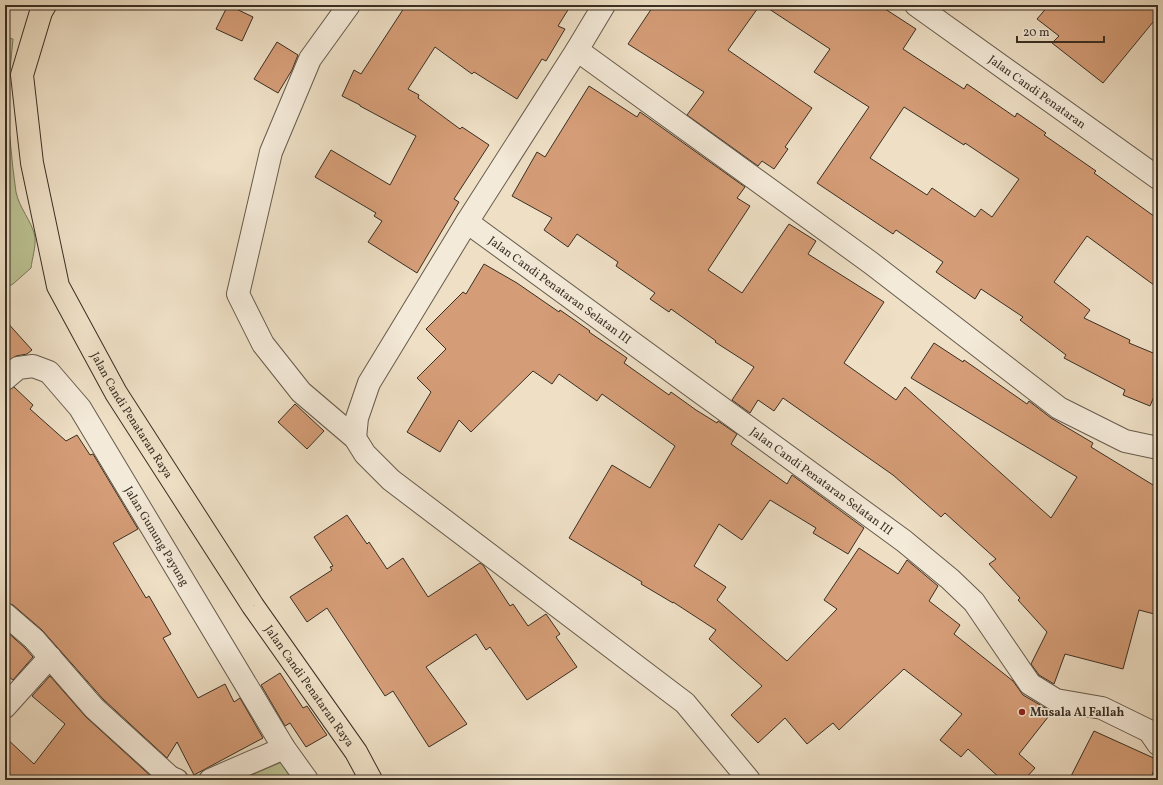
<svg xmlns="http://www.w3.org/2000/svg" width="1163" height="785" font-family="Vollkorn,serif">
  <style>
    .green { fill: #bbc192; stroke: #7a785b }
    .building { fill: #d59d77; stroke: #392f24; fill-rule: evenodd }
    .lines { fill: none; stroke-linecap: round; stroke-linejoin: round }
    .minor-casing { stroke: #665b4c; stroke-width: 24 }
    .major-casing { stroke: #392f24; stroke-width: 24 }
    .minor { stroke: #f4ead9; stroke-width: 22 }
    .major { stroke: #eedfc5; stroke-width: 22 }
    .poi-dot { fill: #8f2418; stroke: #f4ead9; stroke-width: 1.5 }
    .labels { text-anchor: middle; stroke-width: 3.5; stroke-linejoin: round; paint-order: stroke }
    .street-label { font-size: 12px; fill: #392f24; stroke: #f4ead9 }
    .poi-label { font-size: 12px; font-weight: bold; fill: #392f24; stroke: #f4ead9; text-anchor: start }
  </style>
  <rect width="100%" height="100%" fill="#eedfc5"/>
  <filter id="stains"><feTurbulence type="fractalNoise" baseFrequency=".005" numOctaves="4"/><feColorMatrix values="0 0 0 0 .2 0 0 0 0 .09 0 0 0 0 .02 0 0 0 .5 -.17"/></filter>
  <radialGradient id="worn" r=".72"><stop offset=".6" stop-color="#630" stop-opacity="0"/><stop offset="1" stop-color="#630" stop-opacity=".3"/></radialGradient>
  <g class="green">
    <polygon points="5,37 13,39 9,81 5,94"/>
    <path d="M5,96C10,128 11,160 16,192C19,208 32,221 35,237C36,247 32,259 31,268L13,284L5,288Z"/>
    <polygon points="284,761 297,780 240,780"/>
  </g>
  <g class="building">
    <polygon points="228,5 253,17 242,41 216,29"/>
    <polygon points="406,5 571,5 558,26 565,29 546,61 542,59 517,99 474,72 472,74 435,47 408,89 419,95 418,98 460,129 462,127 489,145 454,199 459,202 417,273 368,242 382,221 374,216 376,213 315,177 331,150 390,185 416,136 360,106 360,105 342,96 354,70 361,74"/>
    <polygon points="654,5 760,5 728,50 812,108 785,147 788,149 774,169 762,161 758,166 687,115 704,92 628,44"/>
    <path d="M763,5H879L916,29L903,49L964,89L967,84L1015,117L1017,113L1046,133L1044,135L1096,171L1094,173L1158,219V288L1087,236L1054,282L1090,310L1084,318L1130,340L1129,343L1158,355V387L1150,406L1123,395L1125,390L1064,358L1066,355L1020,320L1023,317L981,289L975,299L936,272L943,262L896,230L893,234L817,183L869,107L814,72L830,49ZM904,107L964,145L965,143L1019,179L992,217L981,209L975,217L932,188L927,195L870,158Z"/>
    <polygon points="1049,5 1158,5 1158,16 1103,83 1052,43 1059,36 1037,19"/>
    <polygon points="277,42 298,55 292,70 278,93 254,79"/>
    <polygon points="589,86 637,117 640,112 745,187 737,198 750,206 708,270 742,293 789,224 816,241 808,254 884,302 844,363 896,400 905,387 1051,518 1077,477 911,378 934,343 963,362 964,360 1027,404 1029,401 1051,418 1093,443 1091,447 1158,488 1158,615 1139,610 1123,669 1065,654 1054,684 1039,675 1031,664 1047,632 1018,600 1020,598 989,564 996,559 945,513 941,517 893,475 783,398 774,411 758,400 750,413 732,400 754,367 715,342 716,341 671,309 669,312 650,299 655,293 616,266 618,262 577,234 568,247 544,230 552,218 512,196 537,152 545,157"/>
    <polygon points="484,264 517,283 559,312 560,310 590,331 589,332 627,358 624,363 669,395 671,392 696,410 717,423 718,421 737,434 731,444 787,484 792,475 864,528 848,554 813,533 816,528 770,500 742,540 719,524 694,566 726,587 717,600 787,661 837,609 824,600 859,548 898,574 907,560 938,586 929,601 960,625 954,634 1013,681 1023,695 1052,712 1019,754 1035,768 1024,780 1002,780 968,749 961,757 940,740 962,714 904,669 839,730 833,723 807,744 785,718 758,743 731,715 762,686 709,639 716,630 673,602 673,603 641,584 642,582 569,538 612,465 650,488 675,446 602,394 597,401 559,374 552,384 533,371 471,432 459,420 440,452 407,432 431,392 417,378 446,349 426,329 463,292 466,294"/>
    <polygon points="5,320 32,350 27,354 16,356 5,363"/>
    <polygon points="14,387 33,405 30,409 66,441 77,435 90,455 93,454 138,529 113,543 146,598 149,596 171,634 163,638 198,698 225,684 234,702 240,698 263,738 194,775 177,742 167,758 103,699 42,630 13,605 5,602 5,391"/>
    <polygon points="295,404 324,431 307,449 278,422"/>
    <polygon points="347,515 367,544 369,542 387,569 403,558 428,597 480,563 483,565 510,606 513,604 528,626 546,614 560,634 556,637 577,667 527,700 490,647 486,650 476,634 426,667 467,724 429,747 393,691 385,696 327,608 307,622 290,597 332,570 330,567 333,566 314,537"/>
    <polygon points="5,630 25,648 33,657 13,680 5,674"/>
    <polygon points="280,673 303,708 307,706 327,735 306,747 290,723 285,726 261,685"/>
    <polygon points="50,676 86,717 154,779 153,780 5,780 5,737 34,764 65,724 32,696"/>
    <polygon points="1094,731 1158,760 1150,780 1069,780"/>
  </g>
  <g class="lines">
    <g class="minor-casing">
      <g id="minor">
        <polyline points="349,5 310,59 271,152 238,294 263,344 301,392 355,438 365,454 391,480 685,703 749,780"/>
        <path id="s1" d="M916,5L1158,178"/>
        <polyline points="577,50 871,263 1059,408 1125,441 1158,448"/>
        <path id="s2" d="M467,222L904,541L950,579L974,602L1030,684L1056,700L1102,708L1149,731L1158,744"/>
        <path id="s3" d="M5,379L18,368L33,366L49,372L80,408L284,748L307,780"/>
        <polyline points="355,438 357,418 369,383 467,222 577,50 604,5"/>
        <polyline points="5,614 34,639 94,708 170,777 177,780"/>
        <polyline points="5,707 50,657"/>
        <polyline points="210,780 284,748"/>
      </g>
    </g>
    <g class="major-casing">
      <g id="major">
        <path id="s4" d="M45,5L41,12L22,75L32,163L58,286L116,393L253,606L356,752L371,780"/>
      </g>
    </g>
    <use href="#minor" class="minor"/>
    <use href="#major" class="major"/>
  </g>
  <circle class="poi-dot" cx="1022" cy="712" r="4"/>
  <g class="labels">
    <g class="street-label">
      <text dy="4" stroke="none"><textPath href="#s1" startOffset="149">Jalan Candi Penataran</textPath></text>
      <text dy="4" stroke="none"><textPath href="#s2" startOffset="115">Jalan Candi Penataran Selatan III</textPath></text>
      <text dy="4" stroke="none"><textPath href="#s4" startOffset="437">Jalan Candi Penataran Raya</textPath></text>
      <text dy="4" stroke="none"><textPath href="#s2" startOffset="439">Jalan Candi Penataran Selatan III</textPath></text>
      <text dy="4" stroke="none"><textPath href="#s3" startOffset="246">Jalan Gunung Payung</textPath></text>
      <text dy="4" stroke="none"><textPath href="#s4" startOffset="761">Jalan Candi Penataran Raya</textPath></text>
    </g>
    <g class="poi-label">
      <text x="1030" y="716">Musala Al Fallah</text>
    </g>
  </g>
  <rect width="1163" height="785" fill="none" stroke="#eedfc5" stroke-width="20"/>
  <rect x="6" y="6" width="1151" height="773" fill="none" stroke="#392f24" stroke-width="2"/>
  <rect x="10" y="10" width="1143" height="765" fill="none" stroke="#392f24"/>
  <path d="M1017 36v6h87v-6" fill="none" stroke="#392f24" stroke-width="2"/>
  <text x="1023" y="36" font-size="12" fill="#392f24" stroke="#f4ead9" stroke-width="3" paint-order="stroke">20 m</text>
  <rect width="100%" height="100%" filter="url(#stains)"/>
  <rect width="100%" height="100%" fill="url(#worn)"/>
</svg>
